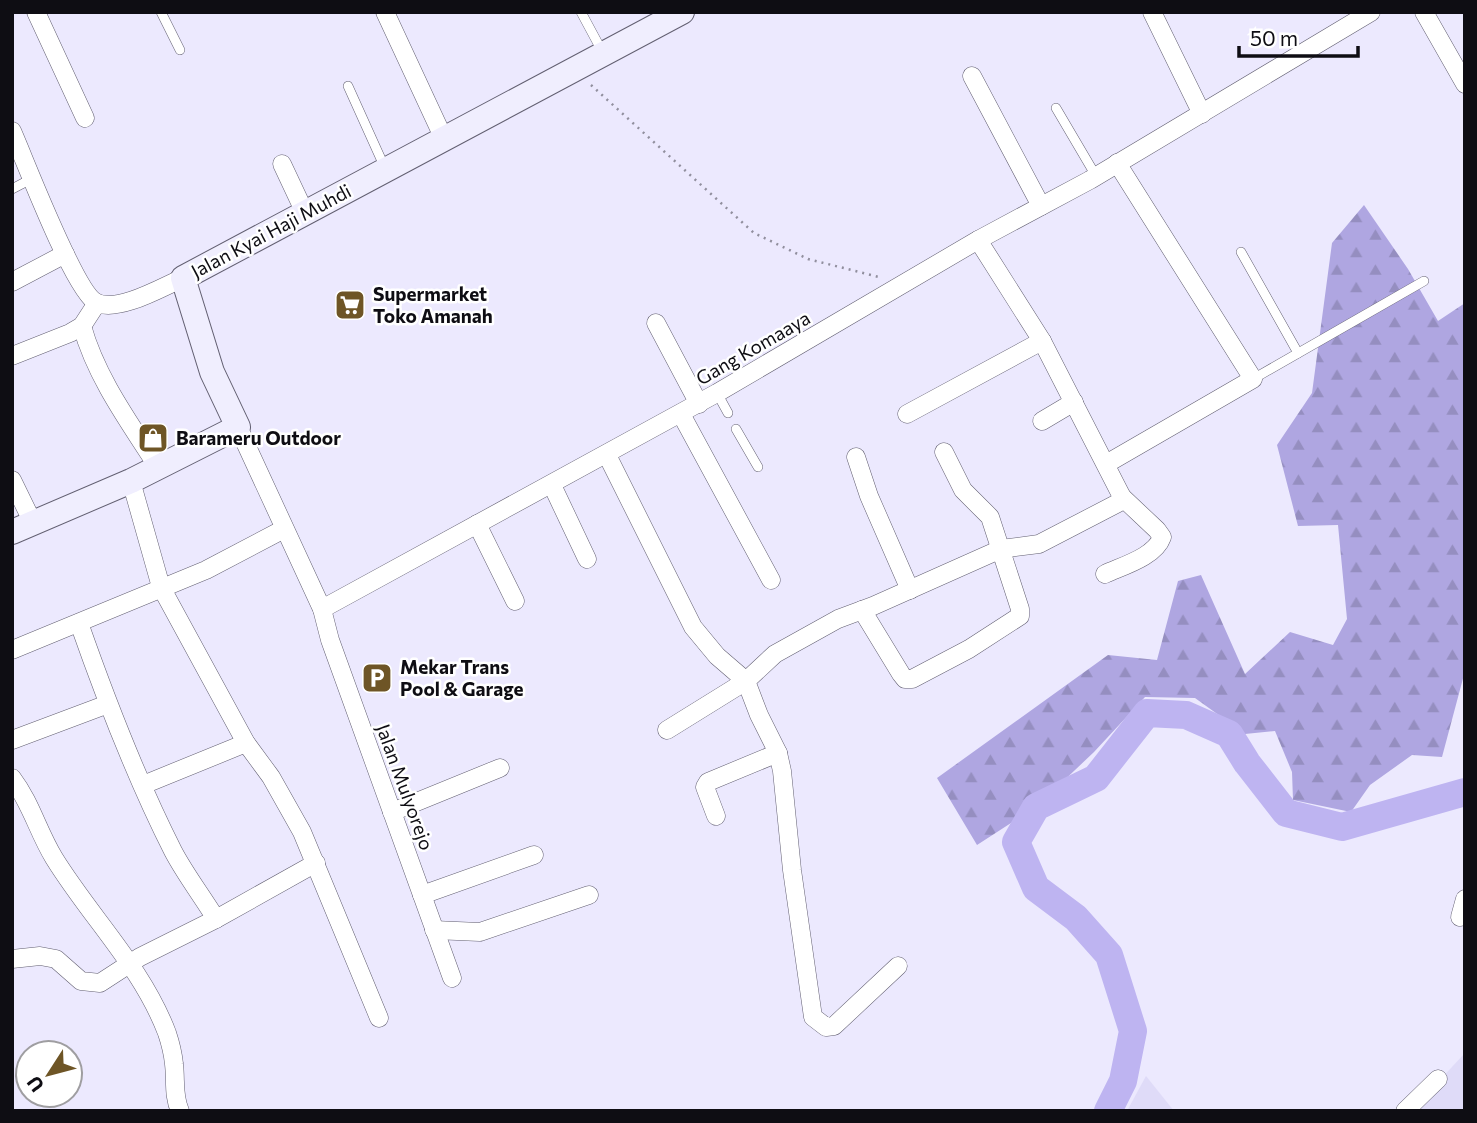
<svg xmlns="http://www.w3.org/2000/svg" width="1477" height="1123" font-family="Commissioner,sans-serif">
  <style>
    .built { fill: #dfdbf8 }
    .forest { fill: url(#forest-firs) }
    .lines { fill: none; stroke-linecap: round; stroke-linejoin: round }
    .river { stroke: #beb4f1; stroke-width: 28 }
    .lane-casing { stroke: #625f71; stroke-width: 10 }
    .street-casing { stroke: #625f71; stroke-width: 19 }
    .secondary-casing { stroke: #625f71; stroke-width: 26 }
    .path { stroke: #918f9e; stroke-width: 2.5; stroke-dasharray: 2 5; stroke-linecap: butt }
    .lane { stroke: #fff; stroke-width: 9 }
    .street { stroke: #fff; stroke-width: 18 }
    .secondary { stroke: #f0eefe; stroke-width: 24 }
    .labels { text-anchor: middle; stroke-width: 5; stroke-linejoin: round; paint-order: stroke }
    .street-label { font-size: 19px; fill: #0e0d13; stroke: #fff }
    .poi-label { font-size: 19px; font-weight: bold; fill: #0e0d13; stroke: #fff; text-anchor: start }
  </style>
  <defs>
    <pattern id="forest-firs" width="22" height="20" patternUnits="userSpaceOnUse" patternTransform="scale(1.75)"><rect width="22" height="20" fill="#afa6e1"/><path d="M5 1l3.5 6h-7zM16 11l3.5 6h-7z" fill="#958ec0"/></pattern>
  </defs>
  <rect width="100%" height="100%" fill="#ece9fe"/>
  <g class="built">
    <polygon points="1465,1053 1465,1111 1411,1111"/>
    <polygon points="1146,1076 1174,1111 1127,1111"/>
  </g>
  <polygon class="forest" points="1364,205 1408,269 1438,321 1465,303 1465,671 1442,757 1412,755 1370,785 1351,812 1293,800 1292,772 1275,731 1245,734 1195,698 1145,697 1094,752 1036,807 977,845 937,778 1108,655 1157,660 1178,581 1201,575 1245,674 1290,632 1333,645 1347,619 1338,525 1298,526 1277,445 1312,393 1332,243"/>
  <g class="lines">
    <polyline class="river" points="1108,1111 1123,1081 1133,1031 1109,955 1076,918 1036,888 1016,842 1036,807 1096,778 1147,713 1186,715 1229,734 1247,763 1286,813 1342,827 1465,792"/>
    <g class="lane-casing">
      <g id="lane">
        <polyline points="161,12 180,50"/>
        <polyline points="581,12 602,51"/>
        <polyline points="348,86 385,168"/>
        <polyline points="1056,108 1096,176"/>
        <polyline points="12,189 33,178"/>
        <polyline points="1241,252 1298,353"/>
        <polyline points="1253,379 1424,281"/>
        <polyline points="717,393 728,413"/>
        <polyline points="736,429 758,467"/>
      </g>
    </g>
    <g class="street-casing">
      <g id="street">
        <polyline points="36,12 85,118"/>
        <polyline points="385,12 444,139"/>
        <polyline points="1152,12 1202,114"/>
        <polyline points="1424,12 1465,84"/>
        <polyline points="972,76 1041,206"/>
        <path d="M12,131C25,160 75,293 97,303C120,312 162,287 183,278"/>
        <polyline points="282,164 305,213"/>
        <polyline points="12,282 65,254"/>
        <polyline points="656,323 699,404"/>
        <path d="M82,326C96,377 129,422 158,467"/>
        <polyline points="12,356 70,333 82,326 97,303"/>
        <polyline points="681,414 771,580"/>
        <polyline points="907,414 1042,341"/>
        <polyline points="1042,421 1074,402"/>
        <polyline points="238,427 322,609 330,640 452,978"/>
        <polyline points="607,455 693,627 717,656 746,681 667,730"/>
        <polyline points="856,457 869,496 910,590"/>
        <polyline points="1106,464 1253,379 1117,163"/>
        <polyline points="12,480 33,523"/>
        <polyline points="131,481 161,587 246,743 271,777 302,832 379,1018"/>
        <polyline points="552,485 587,559"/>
        <polyline points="477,524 515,601"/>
        <path d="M1105,574C1122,566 1155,557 1162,537L1157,530L1122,497"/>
        <polyline points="322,609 717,393 978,240 1090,180 1371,12"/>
        <polyline points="862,610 901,674 905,679 912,679 969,649 1020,616 1020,609 990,517 963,490 944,452"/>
        <path d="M79,623C106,700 136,778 173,851C185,874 202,896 216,919"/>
        <polyline points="12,650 206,570 284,529"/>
        <polyline points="12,740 108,704"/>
        <path d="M12,778C31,803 38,832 54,858C91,918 142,967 167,1033C170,1042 173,1054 174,1064C176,1080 173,1096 180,1111"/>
        <polyline points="143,785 246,743"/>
        <polyline points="392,812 500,768"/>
        <polyline points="716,816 705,787 708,782 778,753"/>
        <polyline points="422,895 534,855"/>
        <polyline points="1460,917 1465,899"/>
        <polyline points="434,930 480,932 589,895"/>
        <polyline points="12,959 40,956 56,959 81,981 100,983 140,957 216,919 316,863"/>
        <polyline points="898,966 834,1026 826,1027 813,1017 792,870 782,771 778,753 759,715 746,681 775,654 838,619 873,606 1001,549 1039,544 1118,503 1122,497 1042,341 978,240"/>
        <polyline points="1405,1111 1438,1079"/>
      </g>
    </g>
    <g class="secondary-casing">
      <polyline id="secondary" points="12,532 131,481 238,427 212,372 183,278 682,12"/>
    </g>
    <polyline class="path" points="591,85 754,233 808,259 879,277"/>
    <use href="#lane" class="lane"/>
    <use href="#street" class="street"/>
    <use href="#secondary" class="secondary"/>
  </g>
  <defs>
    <g id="supermarket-square" transform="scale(1.575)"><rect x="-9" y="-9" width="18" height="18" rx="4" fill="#6e5526" stroke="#fff"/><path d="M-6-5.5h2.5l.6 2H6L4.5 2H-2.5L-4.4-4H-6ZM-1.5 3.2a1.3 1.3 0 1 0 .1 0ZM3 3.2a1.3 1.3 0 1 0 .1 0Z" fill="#fff"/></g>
    <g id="shop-square" transform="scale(1.575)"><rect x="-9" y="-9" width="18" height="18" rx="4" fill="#6e5526" stroke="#fff"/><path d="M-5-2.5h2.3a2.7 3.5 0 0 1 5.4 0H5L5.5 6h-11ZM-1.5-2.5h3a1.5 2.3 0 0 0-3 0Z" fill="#fff"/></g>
    <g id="parking-square" transform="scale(1.575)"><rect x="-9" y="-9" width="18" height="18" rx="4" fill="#6e5526" stroke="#fff"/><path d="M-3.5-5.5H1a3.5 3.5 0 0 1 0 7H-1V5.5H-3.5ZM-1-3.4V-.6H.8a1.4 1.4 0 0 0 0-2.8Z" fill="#fff"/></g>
  </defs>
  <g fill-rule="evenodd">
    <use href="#supermarket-square" x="350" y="305"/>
    <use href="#shop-square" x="153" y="438"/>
    <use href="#parking-square" x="377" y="678"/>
  </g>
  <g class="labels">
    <g class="street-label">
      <text transform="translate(271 231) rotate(-28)" y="7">Jalan Kyai Haji Muhdi</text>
      <text transform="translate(753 348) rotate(-30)" y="7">Gang Komaaya</text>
      <text transform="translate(405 787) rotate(70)" y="7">Jalan Mulyorejo</text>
    </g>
    <g class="poi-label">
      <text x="373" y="301">Supermarket<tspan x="373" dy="22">Toko Amanah</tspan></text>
      <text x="176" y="445">Barameru Outdoor</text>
      <text x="400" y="674">Mekar Trans<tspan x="400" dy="22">Pool &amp; Garage</tspan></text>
    </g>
  </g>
  <rect width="1477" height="1123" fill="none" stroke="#0e0d13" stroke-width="28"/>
  <g transform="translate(49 1074) rotate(234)"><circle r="33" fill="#ffffff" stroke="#9f9ea1" stroke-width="2"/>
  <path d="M0-5L12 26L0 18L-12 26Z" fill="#6e5526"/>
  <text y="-10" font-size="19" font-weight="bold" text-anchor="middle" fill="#0e0d13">U</text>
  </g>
  <path d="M1239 46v10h119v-10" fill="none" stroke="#0e0d13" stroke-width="3.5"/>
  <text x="1250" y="46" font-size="21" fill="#0e0d13" stroke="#ffffff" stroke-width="5" paint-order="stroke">50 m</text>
</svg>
